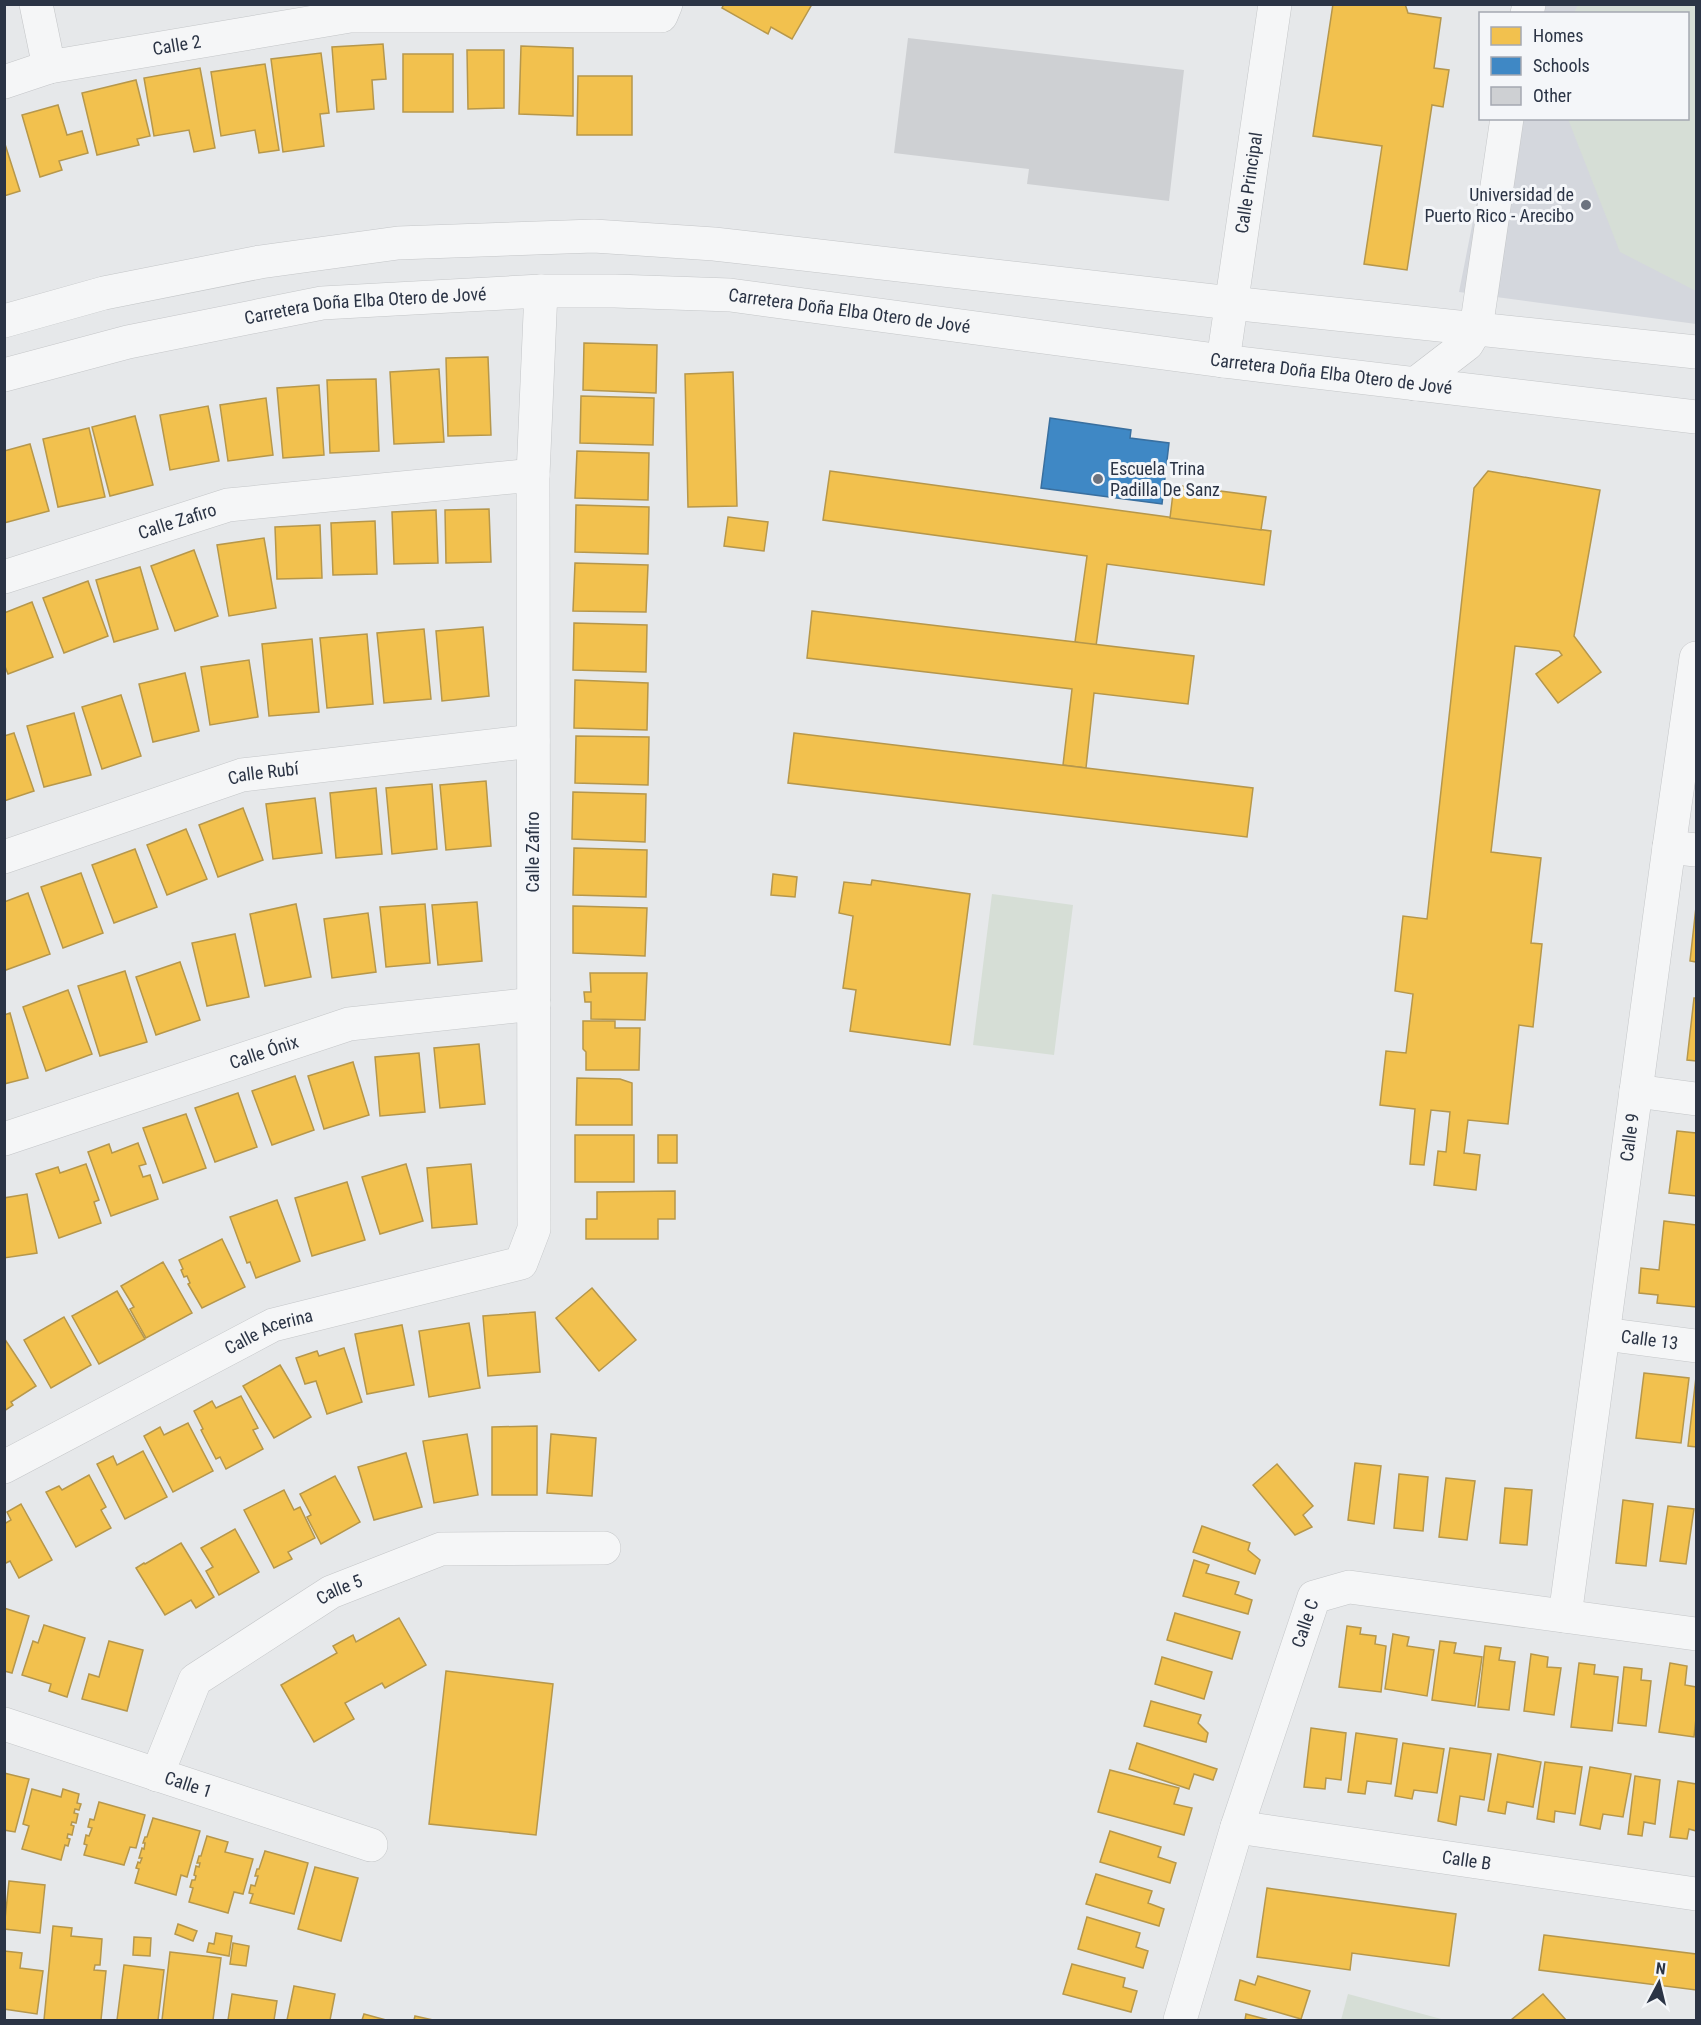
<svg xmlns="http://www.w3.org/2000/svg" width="1701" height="2025" font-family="'Roboto Condensed',sans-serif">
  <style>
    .built { fill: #d4d7dd }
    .green { fill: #d6ded6 }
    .homes { fill: #f2c14e; stroke: #b6974b; stroke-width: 1.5 }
    .schools { fill: #3f88c5; stroke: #396f9f; stroke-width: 1.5 }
    .building { fill: #ced0d3 }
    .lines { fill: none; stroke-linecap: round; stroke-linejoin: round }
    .minor-casing { stroke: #c4c6c8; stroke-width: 34 }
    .tertiary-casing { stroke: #c4c6c8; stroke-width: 34 }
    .minor { stroke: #f5f6f7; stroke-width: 33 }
    .tertiary { stroke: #f5f6f7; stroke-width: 33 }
    .poi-dot { fill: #6c737f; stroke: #f4f6f9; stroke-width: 2 }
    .labels { text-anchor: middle; stroke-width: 6; stroke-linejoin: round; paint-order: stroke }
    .street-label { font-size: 18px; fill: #2b3445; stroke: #f4f6f9 }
    .poi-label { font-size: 18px; fill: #2b3445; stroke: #f4f6f9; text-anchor: end }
  </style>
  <rect width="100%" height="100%" fill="#e6e8ea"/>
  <polygon class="built" points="1515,5 1696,5 1696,324 1459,292 1493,119 1688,118 1688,14 1513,13"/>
  <g class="green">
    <polygon points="1578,5 1696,5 1696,291 1620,252 1568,119 1688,118 1688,14 1574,13"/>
    <polygon points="992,894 1073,905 1054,1055 973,1045"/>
    <polygon points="1348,1994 1445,2020 1341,2020"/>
  </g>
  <g class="homes">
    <polygon points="724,4 808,4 811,6 792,39 771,27 768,34 722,8"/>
    <polygon points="1333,4 1405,4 1408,13 1441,18 1434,68 1449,70 1443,107 1432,105 1407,270 1364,264 1382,146 1313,136"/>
    <polygon points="383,44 386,79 372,80 374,109 337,112 332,47"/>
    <polygon points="521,46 573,48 573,116 519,114"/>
    <polygon points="467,50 504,50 504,108 468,109"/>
    <polygon points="321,53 329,113 320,114 324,146 283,152 271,59"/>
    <rect x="403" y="54" width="50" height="58"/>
    <polygon points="265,64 279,150 259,153 255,130 221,136 211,72"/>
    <polygon points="200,68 215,148 194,152 189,130 154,136 144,78"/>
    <polygon points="578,76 632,76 632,135 577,135"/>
    <polygon points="136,80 150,136 137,139 139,145 97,155 82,93"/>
    <polygon points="58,105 67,135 82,131 88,153 59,161 62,170 40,177 22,115"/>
    <polygon points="4,141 20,191 4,196"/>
    <polygon points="584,343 657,345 656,393 583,390"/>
    <polygon points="488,357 491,435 448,436 446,358"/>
    <polygon points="439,369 444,442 394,444 390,372"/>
    <polygon points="733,372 737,506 688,507 685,374"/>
    <polygon points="376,379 379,451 330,453 327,380"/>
    <polygon points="319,385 324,455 283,458 277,388"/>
    <polygon points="581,396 654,398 653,445 580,443"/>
    <polygon points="266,398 273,455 228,461 220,405"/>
    <polygon points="208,406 219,461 170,470 160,415"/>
    <polygon points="135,416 153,485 110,496 92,427"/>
    <polygon points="89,428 105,497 58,507 43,439"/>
    <polygon points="30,444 49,511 4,523 4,451"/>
    <polygon points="577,451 649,453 648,500 575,498"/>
    <polygon points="830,471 1271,531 1264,585 1107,564 1096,646 1075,642 1087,556 823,520"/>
    <polygon points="1488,471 1600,490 1574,636 1601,672 1558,703 1536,674 1562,655 1559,651 1515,646 1491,852 1541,858 1531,943 1542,944 1533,1027 1519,1025 1508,1124 1468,1120 1464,1153 1480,1155 1476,1190 1434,1185 1438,1151 1446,1152 1450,1112 1431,1110 1424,1165 1410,1164 1415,1109 1380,1105 1386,1051 1406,1053 1413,994 1395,991 1403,916 1427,919 1474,488"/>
    <polygon points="1174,485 1266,497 1261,530 1170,518"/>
    <polygon points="576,505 649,507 648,554 575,552"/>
    <polygon points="489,509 491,562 446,563 445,510"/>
    <polygon points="436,510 438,563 394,564 392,512"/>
    <polygon points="728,517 768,522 764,551 724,546"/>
    <polygon points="375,521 377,574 333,575 331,523"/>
    <polygon points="320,525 322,578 277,579 275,527"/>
    <polygon points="264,538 276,608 229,616 217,545"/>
    <polygon points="194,550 218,616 175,631 151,566"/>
    <polygon points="575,563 648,565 646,612 573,611"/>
    <polygon points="140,567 158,629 114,642 96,580"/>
    <polygon points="88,581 108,636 64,653 43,598"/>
    <polygon points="32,602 53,657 8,674 4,664 4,613"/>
    <polygon points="812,611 1194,656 1188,704 1094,693 1086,768 1063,765 1072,689 807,658"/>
    <polygon points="574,623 647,625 646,672 573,670"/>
    <polygon points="483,627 489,696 442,701 436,631"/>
    <polygon points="424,629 431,699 384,703 377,633"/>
    <polygon points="367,634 373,704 327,708 320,638"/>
    <polygon points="312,639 319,712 269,716 262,644"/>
    <polygon points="249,660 258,717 210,725 201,667"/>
    <polygon points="185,673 199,731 153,742 139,684"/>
    <polygon points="575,680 648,683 647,730 574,728"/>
    <polygon points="121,695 141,756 102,769 82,707"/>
    <polygon points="74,713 91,775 44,787 27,726"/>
    <polygon points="14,733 34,791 4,801 4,736"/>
    <polygon points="794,733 1253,788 1247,837 788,783"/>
    <polygon points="576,736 649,737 648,785 575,783"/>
    <polygon points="486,781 491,846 446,850 440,785"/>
    <polygon points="432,784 437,849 392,854 386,788"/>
    <polygon points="376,788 382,854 336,858 330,793"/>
    <polygon points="573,792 646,794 645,842 572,839"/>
    <polygon points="315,798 322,853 273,859 266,804"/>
    <polygon points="243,808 263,860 218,877 199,825"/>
    <polygon points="186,829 207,879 167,895 147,845"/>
    <polygon points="574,848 647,850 646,897 573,895"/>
    <polygon points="135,849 157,907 114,923 92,865"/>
    <polygon points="81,873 103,933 63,948 41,887"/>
    <polygon points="773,874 797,877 795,897 771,895"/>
    <polygon points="872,880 970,894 950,1045 850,1031 856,990 843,988 853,916 839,913 844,882 871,885"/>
    <polygon points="28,893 50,954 6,970 4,966 4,902"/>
    <polygon points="477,902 482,961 438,965 432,905"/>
    <polygon points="296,904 311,977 265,986 250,914"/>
    <polygon points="425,904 430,963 386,967 380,907"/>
    <polygon points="573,906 647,908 645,956 573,953"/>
    <polygon points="1696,907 1696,962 1690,961"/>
    <polygon points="368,913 376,972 332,978 324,919"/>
    <polygon points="235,934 249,997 207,1006 192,943"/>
    <polygon points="180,962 200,1020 156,1035 136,977"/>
    <polygon points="125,971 147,1042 100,1056 78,986"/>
    <polygon points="590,973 647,973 645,1020 591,1019 591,1002 585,1002 584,992 591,992"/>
    <polygon points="68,990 92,1054 46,1071 23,1007"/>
    <polygon points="1694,998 1696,998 1696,1061 1687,1060"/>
    <polygon points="10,1013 28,1078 4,1084 4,1015"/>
    <polygon points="583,1021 615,1021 615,1028 640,1028 639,1070 586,1070 586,1052 583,1049"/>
    <polygon points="479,1044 485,1104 440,1108 434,1048"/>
    <polygon points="419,1053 425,1112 380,1116 375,1057"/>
    <polygon points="353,1062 369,1115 324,1129 308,1076"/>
    <polygon points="295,1076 314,1130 272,1145 252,1091"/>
    <polygon points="577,1078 620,1079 632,1083 632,1125 576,1125"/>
    <polygon points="238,1093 257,1147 215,1162 195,1108"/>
    <polygon points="186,1114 206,1168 163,1183 143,1128"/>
    <polygon points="1677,1131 1696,1133 1696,1196 1669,1193"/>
    <rect x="575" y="1135" width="59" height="47"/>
    <rect x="658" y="1135" width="19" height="28"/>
    <polygon points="138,1143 146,1164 139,1166 143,1177 150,1175 158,1199 111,1216 88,1152 109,1144 112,1153"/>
    <polygon points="86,1164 99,1200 94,1202 101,1223 59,1238 36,1174 58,1167 60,1173"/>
    <polygon points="406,1164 423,1221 380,1234 362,1177"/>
    <polygon points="471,1164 477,1224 432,1228 427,1168"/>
    <polygon points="347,1182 365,1240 312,1256 295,1198"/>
    <polygon points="675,1191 675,1219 658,1219 658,1239 586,1239 586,1219 597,1219 597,1192"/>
    <polygon points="27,1194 37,1253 4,1258 4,1198"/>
    <polygon points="277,1200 300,1261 256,1278 250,1262 247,1263 230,1217"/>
    <polygon points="1664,1221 1696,1225 1696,1307 1657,1303 1658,1295 1639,1293 1641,1268 1659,1270"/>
    <polygon points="222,1239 245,1287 202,1308 188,1284 190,1283 187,1276 184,1277 181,1270 183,1269 179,1260"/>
    <polygon points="163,1262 192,1313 146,1338 130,1309 134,1307 121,1286"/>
    <polygon points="592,1288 636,1340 599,1371 556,1318"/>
    <polygon points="117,1291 145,1339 99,1364 72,1316"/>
    <polygon points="535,1312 540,1372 488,1376 483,1316"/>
    <polygon points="64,1317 91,1365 51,1388 24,1340"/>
    <polygon points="469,1323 480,1388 429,1397 419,1331"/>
    <polygon points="402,1325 414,1385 367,1394 355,1334"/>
    <polygon points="4,1338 36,1386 11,1402 13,1405 4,1411"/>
    <polygon points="344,1348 362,1402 327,1414 316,1381 305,1384 296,1358 317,1351 319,1356"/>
    <polygon points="280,1365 311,1417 274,1438 243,1386"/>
    <polygon points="1644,1373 1689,1378 1681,1443 1636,1438"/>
    <polygon points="1696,1377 1696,1447 1688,1446"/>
    <polygon points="241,1396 258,1428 253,1430 263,1449 226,1469 220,1457 216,1459 201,1430 203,1429 194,1411 212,1401 216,1408"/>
    <polygon points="188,1423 213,1471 173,1492 144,1436 160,1427 164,1435"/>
    <polygon points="537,1426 537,1495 492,1495 492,1427"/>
    <polygon points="467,1434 478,1495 434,1503 423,1441"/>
    <polygon points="551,1434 596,1438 592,1496 547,1493"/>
    <polygon points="143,1451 167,1497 125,1519 97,1464 113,1456 117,1465"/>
    <polygon points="406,1453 422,1507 374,1520 358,1467"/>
    <polygon points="1355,1463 1381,1466 1374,1524 1348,1520"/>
    <polygon points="1277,1464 1313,1506 1303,1515 1312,1527 1295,1535 1253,1485"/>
    <polygon points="1399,1474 1428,1477 1423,1531 1394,1528"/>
    <polygon points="89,1475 106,1507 101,1510 111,1528 76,1547 46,1492 59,1486 62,1490"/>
    <polygon points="335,1476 360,1522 321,1544 307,1517 311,1515 300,1494"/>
    <polygon points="1446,1478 1475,1481 1467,1540 1439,1537"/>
    <polygon points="1505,1488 1532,1490 1527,1545 1500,1543"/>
    <polygon points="284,1490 294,1510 300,1507 315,1538 288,1552 292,1559 274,1568 244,1510"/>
    <polygon points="1623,1500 1653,1504 1646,1566 1616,1563"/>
    <polygon points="21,1504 52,1560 19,1578 10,1561 4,1564 4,1524 11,1520 7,1512"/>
    <polygon points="1668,1506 1694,1509 1686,1564 1660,1561"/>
    <polygon points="1202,1526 1250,1543 1248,1550 1260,1560 1255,1574 1193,1552"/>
    <polygon points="235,1529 259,1572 219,1595 206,1571 213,1567 201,1548"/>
    <polygon points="181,1543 214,1597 196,1608 191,1600 165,1615 136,1568 144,1563 145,1564"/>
    <polygon points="1194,1560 1209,1565 1206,1573 1239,1582 1235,1594 1252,1600 1248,1614 1183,1596"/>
    <polygon points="4,1608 29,1616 12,1673 4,1671"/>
    <polygon points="1175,1613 1240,1632 1232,1659 1167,1640"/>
    <polygon points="399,1618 426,1665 385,1688 382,1683 345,1703 354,1719 314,1742 281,1685 337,1653 333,1646 353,1635 356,1642"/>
    <polygon points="44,1625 85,1638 67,1697 49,1691 51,1684 22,1675 33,1641 38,1643"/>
    <polygon points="1347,1626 1361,1628 1360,1634 1376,1636 1375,1644 1386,1646 1381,1692 1339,1687"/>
    <polygon points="1393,1634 1409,1637 1407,1646 1434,1650 1427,1696 1385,1689"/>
    <polygon points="109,1641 143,1650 127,1711 82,1699 89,1674 99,1677"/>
    <polygon points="1440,1641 1456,1643 1454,1653 1482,1657 1475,1706 1432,1700"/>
    <polygon points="1485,1646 1501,1648 1499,1660 1515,1662 1509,1710 1478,1707"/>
    <polygon points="1531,1654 1548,1657 1547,1667 1561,1668 1554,1715 1524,1711"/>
    <polygon points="1162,1657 1212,1672 1204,1699 1155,1684"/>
    <polygon points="1579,1663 1595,1665 1594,1674 1618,1677 1612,1731 1571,1727"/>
    <polygon points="1670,1663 1687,1666 1685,1685 1696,1687 1696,1718 1694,1737 1659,1732"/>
    <polygon points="1624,1667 1642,1669 1641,1680 1651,1681 1646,1726 1618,1723"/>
    <polygon points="446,1671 553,1684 536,1835 429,1824"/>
    <polygon points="1151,1701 1201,1715 1198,1723 1208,1733 1206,1742 1144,1726"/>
    <polygon points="1311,1728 1346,1733 1341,1780 1326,1778 1325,1789 1304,1787"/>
    <polygon points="1356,1733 1397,1739 1391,1784 1367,1781 1365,1794 1348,1792"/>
    <polygon points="1137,1743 1217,1769 1213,1780 1194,1774 1189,1789 1129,1769"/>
    <polygon points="1403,1743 1444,1749 1437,1793 1414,1790 1412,1799 1395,1796"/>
    <polygon points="1450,1748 1491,1754 1484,1800 1460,1796 1456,1825 1438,1821"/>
    <polygon points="1498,1754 1541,1762 1533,1807 1507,1802 1505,1814 1488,1811"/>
    <polygon points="1545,1762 1582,1767 1575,1814 1555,1811 1554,1822 1537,1819"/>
    <polygon points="1590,1767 1631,1774 1623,1817 1603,1814 1600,1829 1580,1825"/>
    <polygon points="1110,1770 1179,1788 1174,1804 1192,1808 1184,1835 1098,1812"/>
    <polygon points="4,1773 29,1779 15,1832 4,1830"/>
    <polygon points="1635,1776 1660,1780 1655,1824 1644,1822 1642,1836 1628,1834"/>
    <polygon points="1678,1781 1696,1784 1696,1831 1689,1829 1687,1839 1670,1837"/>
    <polygon points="32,1789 61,1797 63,1789 79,1794 77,1803 81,1804 79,1810 75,1809 74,1813 78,1814 76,1823 72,1822 71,1825 74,1826 72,1835 68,1834 67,1838 70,1839 68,1846 65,1845 61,1860 22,1849 29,1826 23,1824"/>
    <polygon points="99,1802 145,1815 136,1848 130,1847 124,1865 84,1855 87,1845 84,1844 86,1835 89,1836 92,1828 88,1827 90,1819 94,1820"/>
    <polygon points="153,1818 200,1831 187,1877 181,1875 176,1895 135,1883 139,1869 136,1868 138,1862 140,1863 142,1858 139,1858 142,1848 144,1849 145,1843 143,1843 145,1837 147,1837"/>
    <polygon points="1110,1831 1161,1847 1158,1857 1176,1863 1170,1883 1100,1862"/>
    <polygon points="207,1836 228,1842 225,1852 253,1859 243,1894 234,1892 228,1913 189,1902 193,1888 190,1887 192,1880 195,1880 196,1876 194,1875 196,1866 199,1867 200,1863 197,1863 199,1856 201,1856"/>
    <polygon points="265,1851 308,1863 294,1914 250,1903 253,1894 249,1893 251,1885 255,1886 258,1876 255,1876 257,1869 259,1869"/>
    <polygon points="315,1867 358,1878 341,1941 298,1929"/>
    <polygon points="1096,1874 1152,1891 1148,1903 1164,1909 1159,1926 1086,1904"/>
    <polygon points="9,1881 45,1885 40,1933 4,1929"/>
    <polygon points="1267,1888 1456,1914 1449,1966 1352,1953 1350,1970 1257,1957"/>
    <polygon points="1087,1917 1140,1933 1136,1947 1148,1951 1143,1968 1078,1949"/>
    <polygon points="178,1924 197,1931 193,1941 175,1934"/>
    <polygon points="53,1926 72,1928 71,1936 102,1939 100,1965 95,1965 94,1970 106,1971 101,2020 44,2020"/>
    <polygon points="216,1933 232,1936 229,1956 207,1952 209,1943 214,1944"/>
    <polygon points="1544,1935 1696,1954 1696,1990 1539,1970"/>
    <polygon points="134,1937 151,1938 150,1956 133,1955"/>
    <polygon points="233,1943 249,1946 246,1966 230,1964"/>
    <polygon points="4,1951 22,1953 20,1968 43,1971 37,2014 4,2009"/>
    <polygon points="170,1952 221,1958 213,2020 162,2020"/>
    <polygon points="1072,1964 1125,1978 1123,1987 1137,1991 1131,2012 1063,1994"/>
    <polygon points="124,1965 164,1970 158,2020 117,2020"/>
    <polygon points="1258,1976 1310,1991 1301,2019 1235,2000 1240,1980 1255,1985"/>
    <polygon points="294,1986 335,1994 330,2020 287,2020"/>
    <polygon points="232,1994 277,2001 274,2020 228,2020"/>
    <polygon points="1543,1994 1566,2020 1511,2020"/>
    <polygon points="364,2014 386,2020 362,2020"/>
    <polygon points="1246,2014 1269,2020 1245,2020"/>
    <polygon points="415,2016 433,2020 414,2020"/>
  </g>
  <polygon class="schools" points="1050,418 1131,430 1130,438 1169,443 1162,504 1041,488"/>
  <polygon class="building" points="908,38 1184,70 1169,201 1027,184 1029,169 894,153"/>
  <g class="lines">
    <g class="minor-casing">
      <g id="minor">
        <polyline points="36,4 49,67"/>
        <polyline points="1527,14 1529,4"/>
        <path id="s1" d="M4,82L49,67L350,16H661L666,4"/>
        <polyline points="1476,329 1507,118"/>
        <path id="s2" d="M1223,361L1275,4"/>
        <path id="s3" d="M4,577L228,505L533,475"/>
        <polyline points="1669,847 1696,850"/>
        <path id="s4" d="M4,857L242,775L533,741"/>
        <polyline points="1636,1091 1696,1099"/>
        <path id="s5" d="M4,1139L349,1024L534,1004"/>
        <path id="s6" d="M1604,1334L1696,1346"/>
        <path id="s7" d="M4,1467L273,1325L521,1263L534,1229L533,475L541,291"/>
        <path id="s8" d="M1565,1616L1669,847L1696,658"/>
        <path id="s9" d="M4,1724L371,1845"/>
        <path id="s10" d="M157,1775L195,1680L331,1592L441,1549L604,1548"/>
        <path id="s11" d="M1237,1827L1696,1894"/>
        <path id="s12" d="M1180,2020L1237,1827L1314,1597L1349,1587L1696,1634"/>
      </g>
    </g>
    <g class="tertiary-casing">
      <g id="tertiary">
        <polyline points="4,321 104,293 260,262 398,243 594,236 714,244 1231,303 1696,352"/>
        <path id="s13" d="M4,375L128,342L322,303L541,291H615L730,295L1223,361L1696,417"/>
        <polyline points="1415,384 1467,344 1476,329"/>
      </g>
    </g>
    <use href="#minor" class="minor"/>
    <use href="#tertiary" class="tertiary"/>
  </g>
  <g class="poi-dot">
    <circle cx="1586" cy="205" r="6"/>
    <circle cx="1098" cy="479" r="6"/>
  </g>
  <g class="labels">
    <g class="street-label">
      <text dy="6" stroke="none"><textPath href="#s1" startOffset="177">Calle 2</textPath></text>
      <text dy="6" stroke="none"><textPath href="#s2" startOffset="180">Calle Principal</textPath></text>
      <text dy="6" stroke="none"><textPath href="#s13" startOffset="369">Carretera Doña Elba Otero de Jové</textPath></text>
      <text dy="6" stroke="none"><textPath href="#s13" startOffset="855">Carretera Doña Elba Otero de Jové</textPath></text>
      <text dy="6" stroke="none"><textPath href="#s13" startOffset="1341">Carretera Doña Elba Otero de Jové</textPath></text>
      <text dy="6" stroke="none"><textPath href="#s3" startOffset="182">Calle Zafiro</textPath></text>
      <text dy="6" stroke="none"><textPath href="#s4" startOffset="273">Calle Rubí</textPath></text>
      <text transform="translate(533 852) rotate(-90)" y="6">Calle Zafiro</text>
      <text dy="6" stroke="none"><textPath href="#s5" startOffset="274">Calle Ónix</textPath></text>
      <text dy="6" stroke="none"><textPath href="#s8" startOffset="483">Calle 9</textPath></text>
      <text dy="6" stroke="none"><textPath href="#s7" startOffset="298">Calle Acerina</textPath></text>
      <text dy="6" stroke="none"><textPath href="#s6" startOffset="46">Calle 13</textPath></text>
      <text dy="6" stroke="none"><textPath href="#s10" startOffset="273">Calle 5</textPath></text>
      <text dy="6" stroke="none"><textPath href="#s12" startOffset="416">Calle C</textPath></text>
      <text dy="6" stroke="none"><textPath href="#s9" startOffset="194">Calle 1</textPath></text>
      <text dy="6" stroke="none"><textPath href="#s11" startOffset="232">Calle B</textPath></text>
    </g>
    <g class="poi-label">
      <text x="1574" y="201">Universidad de<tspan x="1574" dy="21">Puerto Rico - Arecibo</tspan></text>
      <text x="1110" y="475" text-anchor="start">Escuela Trina<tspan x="1110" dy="21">Padilla De Sanz</tspan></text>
    </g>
  </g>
  <rect width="1701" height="2025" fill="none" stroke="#2b3445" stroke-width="12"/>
  <rect x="1479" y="12" width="210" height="108" fill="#f4f6f9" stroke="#a4a8b1" stroke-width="1.5"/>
  <rect x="1491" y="27" width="30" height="18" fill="#f2c14e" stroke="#a4a8b1" stroke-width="1.5"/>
  <text x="1533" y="42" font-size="18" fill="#2b3445">Homes</text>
  <rect x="1491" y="57" width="30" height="18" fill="#3f88c5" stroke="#a4a8b1" stroke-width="1.5"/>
  <text x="1533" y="72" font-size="18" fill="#2b3445">Schools</text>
  <rect x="1491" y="87" width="30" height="18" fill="#ced0d3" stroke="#a4a8b1" stroke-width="1.5"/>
  <text x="1533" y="102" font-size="18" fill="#2b3445">Other</text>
  <g transform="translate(1659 1983) rotate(7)" stroke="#f4f6f9" stroke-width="4.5" paint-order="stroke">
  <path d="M0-4.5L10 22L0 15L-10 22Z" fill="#2b3445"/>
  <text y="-9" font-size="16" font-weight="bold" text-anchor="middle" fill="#2b3445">N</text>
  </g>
</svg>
